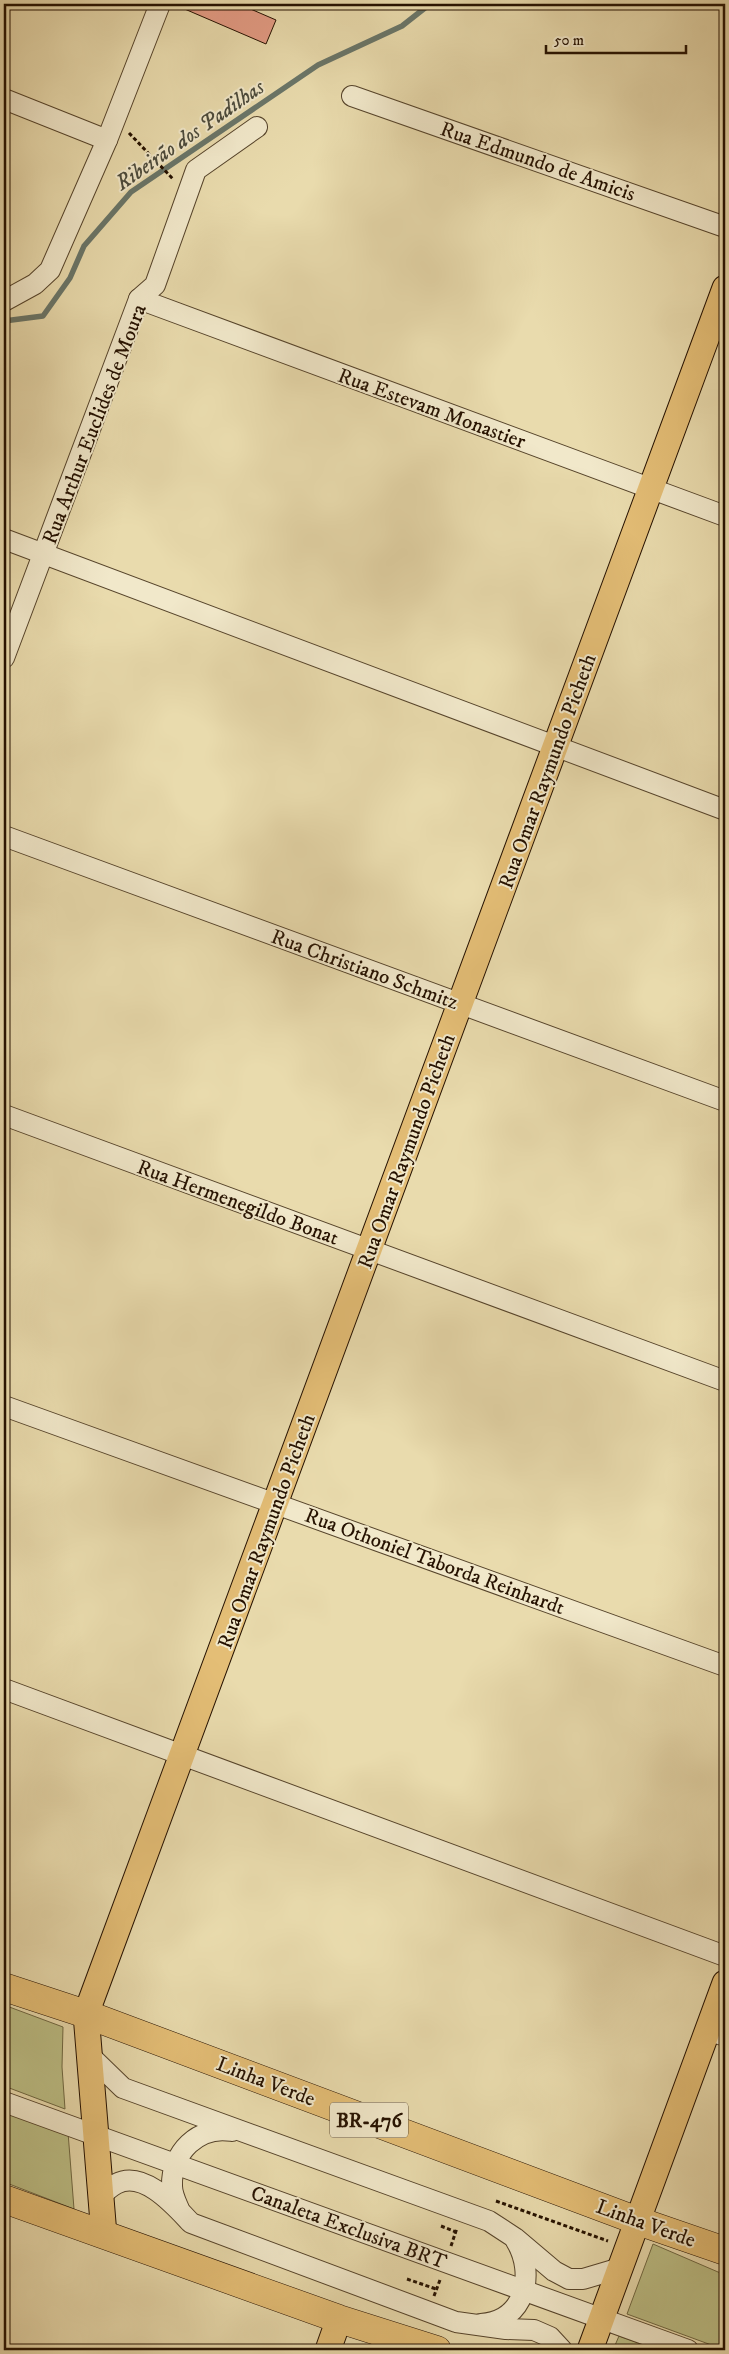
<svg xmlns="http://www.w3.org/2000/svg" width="729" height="2354" font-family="'IM FELL DW Pica',serif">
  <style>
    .green { fill: #bcbe85; stroke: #706842 }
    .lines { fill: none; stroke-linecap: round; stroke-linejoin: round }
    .stream { stroke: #6a7669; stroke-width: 5.5 }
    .building { fill: #e39b84; stroke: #251100 }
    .minor-casing { stroke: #56442b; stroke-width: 22 }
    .major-casing { stroke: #251100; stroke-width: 27 }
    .highway-casing { stroke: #251100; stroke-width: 29 }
    .path { stroke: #251100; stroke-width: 3; stroke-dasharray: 4 2.5; stroke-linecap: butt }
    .minor { stroke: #f1e8ca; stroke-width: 20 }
    .major { stroke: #e4be76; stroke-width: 25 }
    .highway { stroke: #e4be76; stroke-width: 28 }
    .labels { text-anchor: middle; stroke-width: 4; stroke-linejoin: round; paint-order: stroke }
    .shield { fill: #f1e8ca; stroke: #62523d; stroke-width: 1 }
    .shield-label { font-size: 20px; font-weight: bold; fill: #251100 }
    .street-label { font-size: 21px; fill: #251100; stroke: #f1e8ca }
    .water-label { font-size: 22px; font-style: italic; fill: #4d4c3d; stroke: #f1e8ca }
  </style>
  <rect width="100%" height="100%" fill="#e9dbad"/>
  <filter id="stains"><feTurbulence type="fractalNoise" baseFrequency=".004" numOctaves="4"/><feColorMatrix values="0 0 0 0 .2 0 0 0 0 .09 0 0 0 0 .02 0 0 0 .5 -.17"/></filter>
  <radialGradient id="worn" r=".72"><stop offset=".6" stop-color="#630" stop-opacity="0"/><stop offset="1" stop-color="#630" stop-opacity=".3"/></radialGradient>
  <g class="green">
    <polygon points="4,2005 63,2027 62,2067 65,2109 4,2086"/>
    <polygon points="4,2108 68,2132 74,2209 4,2182"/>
    <polygon points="653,2244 725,2275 725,2350 627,2314"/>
    <polygon points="619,2336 659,2350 613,2350"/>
  </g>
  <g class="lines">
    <polyline class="stream" points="4,321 43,316 70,278 84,246 131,192 318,65 402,26 430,4"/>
  </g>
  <polygon class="building" points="173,4 239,4 276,20 266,44"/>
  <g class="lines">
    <g class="minor-casing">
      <g id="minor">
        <polyline points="352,96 725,227"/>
        <polyline points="4,99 107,140"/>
        <polyline points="139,299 725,516"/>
        <polyline points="4,301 35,284 50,270 107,140 160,4"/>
        <polyline points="4,539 725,810"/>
        <polyline points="4,658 139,299 155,285 196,170 257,127"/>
        <polyline points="4,836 725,1101"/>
        <polyline points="4,1115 725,1381"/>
        <polyline points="4,1406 725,1666"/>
        <polyline points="4,1689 725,1956"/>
        <polyline points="708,2030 725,2036"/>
        <polyline points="90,2056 123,2088 489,2221 515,2238 554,2271 569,2279 583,2279 620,2268"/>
        <polyline points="4,2102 688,2350"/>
        <path d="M101,2196C105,2192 110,2187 116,2184C143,2169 175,2206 191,2223L456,2322L506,2329L534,2330L550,2337L562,2350"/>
        <path d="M179,2209C176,2202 172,2194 172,2186C171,2153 198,2125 232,2131"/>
        <path d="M481,2324C525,2321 536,2274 516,2241"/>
      </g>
    </g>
    <g class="major-casing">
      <g id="major">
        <polyline points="104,2235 86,2014 725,288"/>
        <polyline points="328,2350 339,2319"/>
        <polyline points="590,2350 725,1983"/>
      </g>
    </g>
    <g class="highway-casing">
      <g id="highway">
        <polyline points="4,1987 86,2014 638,2221 725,2251"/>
        <polyline points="4,2199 339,2319 437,2350"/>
      </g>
    </g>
    <g class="path">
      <polyline points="129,133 173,179"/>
      <polyline points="496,2201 608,2241"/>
      <polyline points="441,2226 456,2232"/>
      <polyline points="451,2246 457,2228"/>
      <polyline points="407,2279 436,2289"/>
      <polyline points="434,2296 440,2280"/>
    </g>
    <use href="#minor" class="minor"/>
    <use href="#major" class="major"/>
    <use href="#highway" class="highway"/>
  </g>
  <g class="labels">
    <rect class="shield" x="330" y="2102.5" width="78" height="35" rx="4"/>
    <g class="shield-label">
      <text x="369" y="2127">BR-476</text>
    </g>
    <g class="street-label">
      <text transform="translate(538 161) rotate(19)" y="7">Rua Edmundo de Amicis</text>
      <text transform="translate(432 408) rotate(20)" y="7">Rua Estevam Monastier</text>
      <text transform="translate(94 424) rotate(-69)" y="7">Rua Arthur Euclides de Moura</text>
      <text transform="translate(547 771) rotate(-70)" y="7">Rua Omar Raymundo Picheth</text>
      <text transform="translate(365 969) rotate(20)" y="7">Rua Christiano Schmitz</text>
      <text transform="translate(406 1151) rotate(-70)" y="7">Rua Omar Raymundo Picheth</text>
      <text transform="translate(238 1202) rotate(20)" y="7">Rua Hermenegildo Bonat</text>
      <text transform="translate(266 1531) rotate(-70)" y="7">Rua Omar Raymundo Picheth</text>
      <text transform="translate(435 1561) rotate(20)" y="7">Rua Othoniel Taborda Reinhardt</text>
      <text transform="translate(266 2081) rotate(21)" y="7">Linha Verde</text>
      <text transform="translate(646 2223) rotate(20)" y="7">Linha Verde</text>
      <text transform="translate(349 2227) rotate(20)" y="7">Canaleta Exclusiva BRT</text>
    </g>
    <g class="water-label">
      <text transform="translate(189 134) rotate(-35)" y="8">Ribeirão dos Padilhas</text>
    </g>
  </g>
  <rect width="729" height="2354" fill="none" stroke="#e9dbad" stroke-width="20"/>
  <rect x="5" y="5" width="719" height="2344" fill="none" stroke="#251100" stroke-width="2.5"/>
  <rect x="10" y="10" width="709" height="2334" fill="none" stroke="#251100"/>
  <path d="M546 45v8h140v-8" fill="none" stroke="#251100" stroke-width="2.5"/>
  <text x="554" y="45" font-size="15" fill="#251100" stroke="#f1e8ca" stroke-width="4" paint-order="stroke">50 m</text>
  <rect width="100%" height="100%" filter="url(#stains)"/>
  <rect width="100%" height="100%" fill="url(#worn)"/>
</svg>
